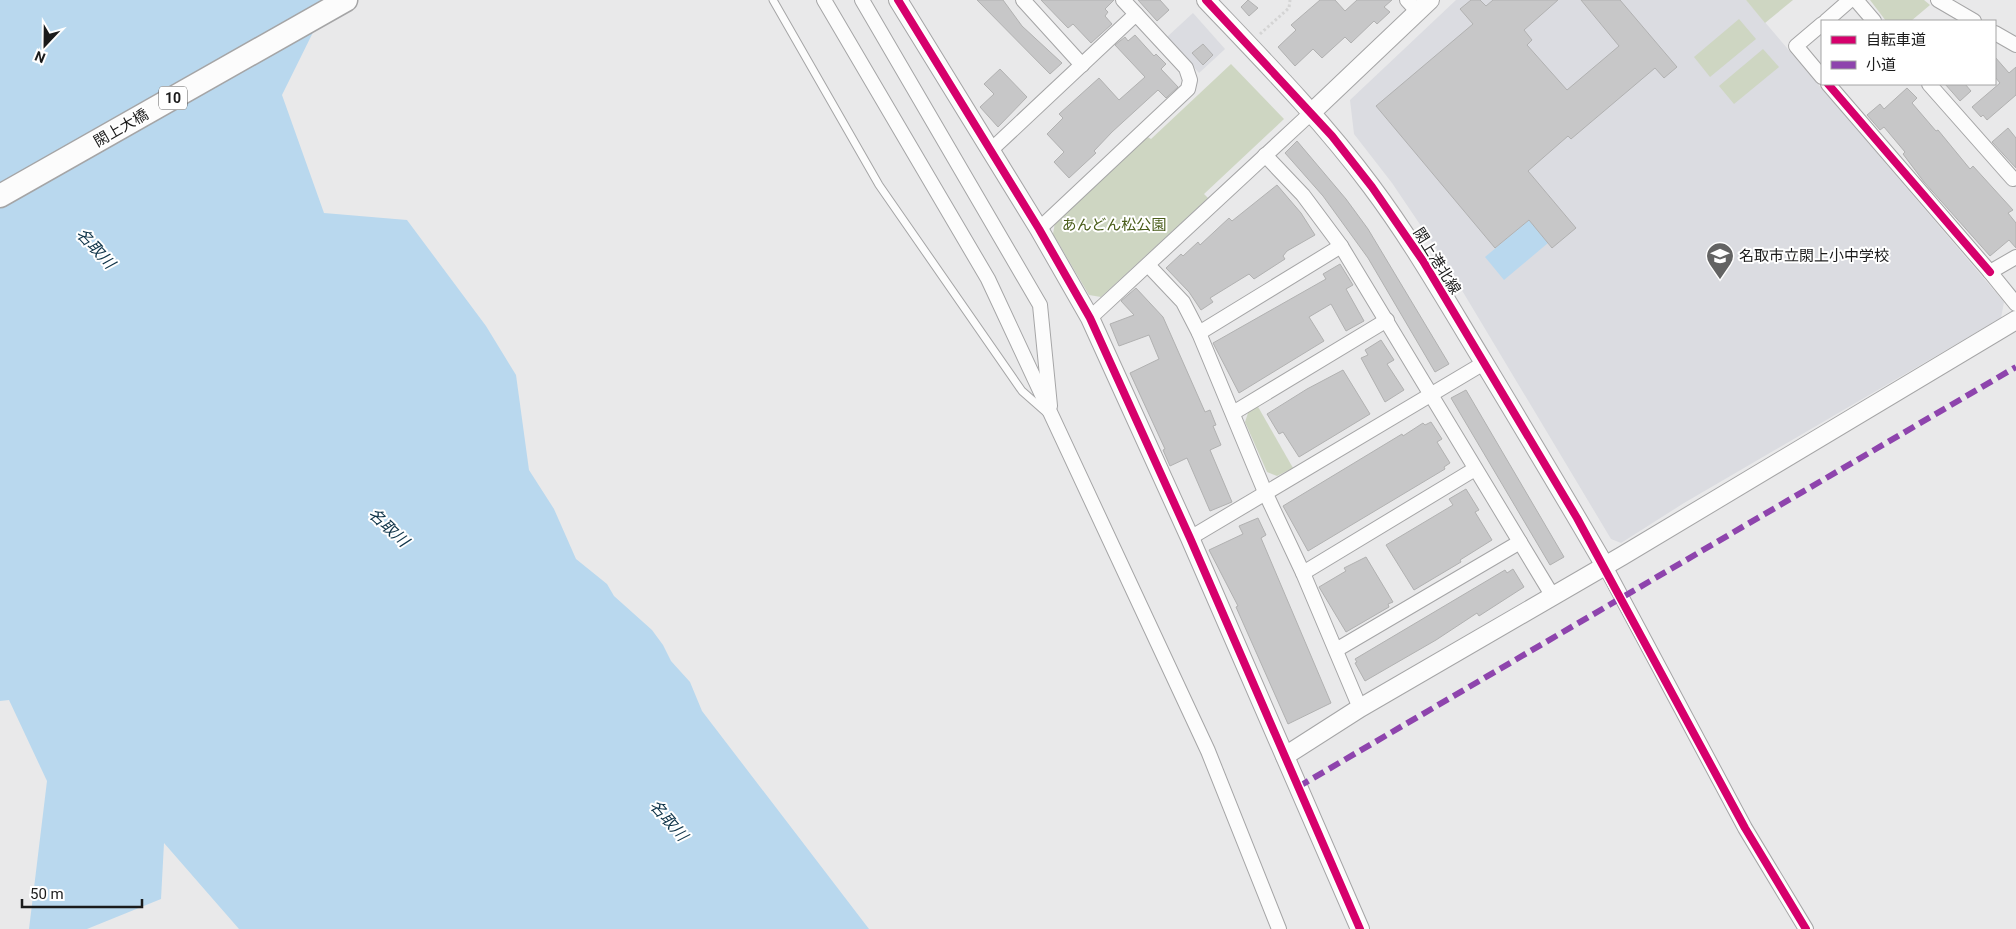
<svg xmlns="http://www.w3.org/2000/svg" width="2016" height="929" font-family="Roboto,'Noto Sans JP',sans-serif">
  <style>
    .built { fill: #dbdce1 }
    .green { fill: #ced6c2 }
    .water { fill: #b9d8ee }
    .building { fill: #c7c7c8; stroke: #b1b1b1 }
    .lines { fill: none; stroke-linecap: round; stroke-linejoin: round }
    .service-casing { stroke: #a5a5a6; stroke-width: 9 }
    .minor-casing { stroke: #a5a5a6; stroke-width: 16 }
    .tertiary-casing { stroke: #a5a5a6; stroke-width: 20 }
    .primary-casing { stroke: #a5a5a6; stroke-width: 25 }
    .path { stroke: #d4d4d4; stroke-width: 3; stroke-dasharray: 2.5 2.5; stroke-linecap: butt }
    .service { stroke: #fcfcfc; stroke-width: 7 }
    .minor { stroke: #fcfcfc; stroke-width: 14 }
    .tertiary { stroke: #fcfcfc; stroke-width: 18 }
    .primary { stroke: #fcfcfc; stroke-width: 22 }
    .quiet { stroke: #8e44ad; stroke-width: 6; stroke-dasharray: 12 6; stroke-linecap: butt }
    .cycleway-casing { stroke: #fff; stroke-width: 11 }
    .cycleway { stroke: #d6006c; stroke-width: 8 }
    .labels { text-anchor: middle; stroke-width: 4; stroke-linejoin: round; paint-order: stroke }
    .shield { fill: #fff; stroke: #5f5f5f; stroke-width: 1 }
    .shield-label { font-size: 14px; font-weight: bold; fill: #1b1b1b }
    .street-label { font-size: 15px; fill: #1b1b1b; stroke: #fff }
    .park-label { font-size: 15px; fill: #495d1a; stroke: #fff }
    .poi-label { font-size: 15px; fill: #1b1b1b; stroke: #fff; text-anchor: start }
    .water-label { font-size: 16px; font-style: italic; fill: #0e3348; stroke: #fff }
  </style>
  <rect width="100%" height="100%" fill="#e9e9ea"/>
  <g class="built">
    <polygon points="1456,0 1746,0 2004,302 2001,318 1684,503 1621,543 1611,539 1442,257 1392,183 1354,134 1350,100"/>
    <polygon points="1193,13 1225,49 1199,73 1167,37"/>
  </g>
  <g class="green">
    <polygon points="1746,0 1793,0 1765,23"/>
    <polygon points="1870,0 1924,0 1930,5 1911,21 1886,21"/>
    <polygon points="1739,19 1756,39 1710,77 1694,57"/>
    <polygon points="1763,49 1779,67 1734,104 1719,86"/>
    <polygon points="1231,64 1284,119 1204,194 1208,198 1101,297 1089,295 1053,234 1055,222 1146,136 1151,139"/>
    <polygon points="1257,405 1293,468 1277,476 1267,472 1245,422 1249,410"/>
  </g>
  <g class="water">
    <polygon points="0,0 329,0 282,95 324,213 407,220 486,326 516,375 529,470 554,509 576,559 607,584 614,596 652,630 663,645 671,661 690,682 702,711 869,929 239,929 164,843 161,899 87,929 29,929 47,781 9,700 0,701"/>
    <polygon points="1529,220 1548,243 1504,280 1485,257"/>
  </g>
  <g class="building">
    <polygon points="977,0 1003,0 1022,26 1062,63 1050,74"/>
    <polygon points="1041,0 1114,0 1105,9 1108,12 1105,16 1112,24 1091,43 1073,24 1068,28"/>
    <polygon points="1138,0 1160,0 1169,10 1157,21"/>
    <polygon points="1248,0 1258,8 1249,16 1241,7"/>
    <polygon points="1320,0 1335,0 1345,11 1357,0 1392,0 1384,7 1390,12 1377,24 1374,21 1351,43 1345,37 1322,58 1313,49 1295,66 1278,47 1296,30 1291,25"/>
    <polygon points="1471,0 1480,0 1486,6 1493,0 1558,0 1524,30 1532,40 1527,45 1567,90 1619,46 1581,0 1620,0 1677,67 1664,78 1655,68 1571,139 1568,136 1528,171 1576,228 1552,248 1529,220 1495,248 1376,106 1473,24 1460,9"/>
    <polygon points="1135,35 1154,56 1156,54 1166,64 1161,69 1178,87 1166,98 1158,90 1112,132 1094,151 1096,153 1069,178 1054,162 1064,152 1047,134 1063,118 1059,114 1099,78 1119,100 1145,77 1115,45 1125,37 1128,41"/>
    <polygon points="1203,44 1213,55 1203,65 1192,53"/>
    <polygon points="1995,57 2009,73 2016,67 2016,95 1987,120 1983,115 1981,117 1972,107 2000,83 1995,77"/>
    <polygon points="1000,69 1027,97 998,127 980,107 994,94 984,84"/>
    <polygon points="1945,84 1965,84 1971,91 1960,101"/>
    <polygon points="1907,88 1917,98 1912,103 1936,131 1938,130 1970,169 1973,166 2013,210 2008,213 2016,223 2016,248 2009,240 1990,256 1924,182 1903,154 1905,152 1884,127 1880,130 1867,115 1880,104 1884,109"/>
    <polygon points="2008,128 2016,138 2016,168 1992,142"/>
    <polygon points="1297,141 1346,199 1368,229 1449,364 1435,372 1368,258 1323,196 1285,153"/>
    <polygon points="1277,185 1301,213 1315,235 1287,251 1283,256 1285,259 1254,279 1249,274 1210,298 1213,302 1201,310 1189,292 1166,268 1181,254 1183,256 1198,242 1200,245 1229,218 1232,221"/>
    <polygon points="1340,264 1353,285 1346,289 1364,321 1346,331 1331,304 1309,317 1324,341 1239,393 1213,343 1326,279 1323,274"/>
    <polygon points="1136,288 1163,317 1205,412 1210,410 1216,425 1213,426 1221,445 1210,450 1232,502 1210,511 1187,458 1170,466 1163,450 1165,449 1130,373 1159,359 1149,335 1119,346 1110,324 1134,315 1121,301"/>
    <polygon points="1381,340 1394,360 1387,364 1404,390 1385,402 1361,358 1368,355 1365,350"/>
    <polygon points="1343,370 1370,414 1299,457 1283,432 1279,434 1267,414 1307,389"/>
    <polygon points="1466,390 1564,557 1550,565 1451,398"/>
    <polygon points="1431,422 1442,439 1437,442 1450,463 1444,467 1445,469 1308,551 1283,506 1402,434 1403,436 1423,423 1425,425"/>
    <polygon points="1466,489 1479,510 1475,512 1492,540 1460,560 1461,562 1414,590 1386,545 1453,505 1449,499"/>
    <polygon points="1258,518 1266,535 1261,538 1331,703 1288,724 1236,607 1238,606 1209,550 1243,534 1239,526"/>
    <polygon points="1366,557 1393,602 1388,604 1389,607 1346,632 1319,587 1346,571 1344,568"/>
    <polygon points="1513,569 1524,587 1479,616 1477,613 1436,640 1365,681 1355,663 1357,662 1355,659 1505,570 1507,573"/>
  </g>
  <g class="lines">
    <g class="service-casing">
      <polyline id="service" points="773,0 879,185 1022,391 1047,413"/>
    </g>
    <g class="minor-casing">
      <g id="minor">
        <polyline points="824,0 988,279 1208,751 1279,929"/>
        <polyline points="862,0 1040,305 1050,406"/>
        <polyline points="1023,0 1082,65"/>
        <polyline points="1123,0 1136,14"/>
        <polyline points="1407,0 1418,12"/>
        <polyline points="1856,0 1874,21"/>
        <polyline points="1938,0 1974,21"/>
        <polyline points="1826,21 1850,0"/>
        <polyline points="1822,24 1796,46 1822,77"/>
        <polyline points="1995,33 2016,45"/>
        <polyline points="1828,84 1990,272"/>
        <polyline points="1929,84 2013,179"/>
        <polyline points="991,150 1136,14 1186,68 1190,80 1188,89 1039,229"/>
        <polyline points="1265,155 1303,195 1341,246 1552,595"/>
        <polyline points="2016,257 1990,272 2016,304"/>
        <polyline points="1148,265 1183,302 1199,333 1265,492 1303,573 1360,708"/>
        <polyline points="1090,318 1311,113"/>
        <polyline points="1199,333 1341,246"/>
        <polyline points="1233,413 1387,320"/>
        <polyline points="1190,538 1484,363"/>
        <polyline points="1605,566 1745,828 1806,929"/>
        <polyline points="1303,573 1475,469"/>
        <polyline points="1336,650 1520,542"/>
      </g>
    </g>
    <g class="tertiary-casing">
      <g id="tertiary">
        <polyline points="898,0 1039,229 1090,318 1190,538 1360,929"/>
        <path d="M1206,0C1263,60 1322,120 1371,186C1413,242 1447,302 1483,361C1524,429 1565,497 1605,566"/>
        <polyline points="1311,113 1430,0"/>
        <polyline points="1285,756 1360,708 1622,556 2016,320"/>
      </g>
    </g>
    <g class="primary-casing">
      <polyline id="primary" points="0,196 346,0"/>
    </g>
    <polyline class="path" points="1260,34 1289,8 1290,0"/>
    <use href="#service" class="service"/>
    <use href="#minor" class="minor"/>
    <use href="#tertiary" class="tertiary"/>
    <use href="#primary" class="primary"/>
    <polyline class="quiet" points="1298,787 2016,367"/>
    <g class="cycleway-casing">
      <g id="cycleway">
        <polyline points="898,0 1039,229 1090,318 1190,538 1360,929"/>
        <polyline points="1206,0 1332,136 1372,187 1423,261 1577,518 1745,828 1806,929"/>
        <polyline points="1828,84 1990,272"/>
      </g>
    </g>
    <use href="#cycleway" class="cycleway"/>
  </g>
  <defs>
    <g id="school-pin" transform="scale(1.4375)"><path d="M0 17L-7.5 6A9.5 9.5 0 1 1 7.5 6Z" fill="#636363" stroke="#fff"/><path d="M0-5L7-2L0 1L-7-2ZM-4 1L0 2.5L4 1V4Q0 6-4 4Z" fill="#fff"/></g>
  </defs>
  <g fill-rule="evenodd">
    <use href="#school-pin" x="1720" y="256"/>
  </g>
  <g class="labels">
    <rect class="shield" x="159" y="86.5" width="28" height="23" rx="4"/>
    <g class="shield-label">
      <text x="173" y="103">10</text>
    </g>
    <g class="street-label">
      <text transform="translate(121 128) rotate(-30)" y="5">閖上大橋</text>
      <text transform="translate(1437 261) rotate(58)" y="5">閖上港北線</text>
    </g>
    <g class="park-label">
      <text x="1114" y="230">あんどん松公園</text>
    </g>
    <g class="poi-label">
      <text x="1739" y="261">名取市立閖上小中学校</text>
    </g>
    <g class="water-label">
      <text transform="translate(96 248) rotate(47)" y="6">名取川</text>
      <text transform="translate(389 527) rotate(43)" y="6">名取川</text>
      <text transform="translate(669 820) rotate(49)" y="6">名取川</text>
    </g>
  </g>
  <rect x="1821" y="20" width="175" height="65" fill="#ffffff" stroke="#a4a4a4"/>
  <rect x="1831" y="36" width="25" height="8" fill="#d6006c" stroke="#a4a4a4"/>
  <text x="1866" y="45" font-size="15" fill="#1b1b1b">自転車道</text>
  <rect x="1831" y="61" width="25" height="8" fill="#8e44ad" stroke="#a4a4a4"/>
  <text x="1866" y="70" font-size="15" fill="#1b1b1b">小道</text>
  <g transform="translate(45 45) rotate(202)" stroke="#ffffff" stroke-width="4" paint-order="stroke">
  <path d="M0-4L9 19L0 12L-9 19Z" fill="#1b1b1b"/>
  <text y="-8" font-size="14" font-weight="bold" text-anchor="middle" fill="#1b1b1b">N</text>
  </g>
  <path d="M22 899v8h120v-8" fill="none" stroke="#1b1b1b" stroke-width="2.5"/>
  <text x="30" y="899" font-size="15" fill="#1b1b1b" stroke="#ffffff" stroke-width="4" paint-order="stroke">50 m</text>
</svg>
